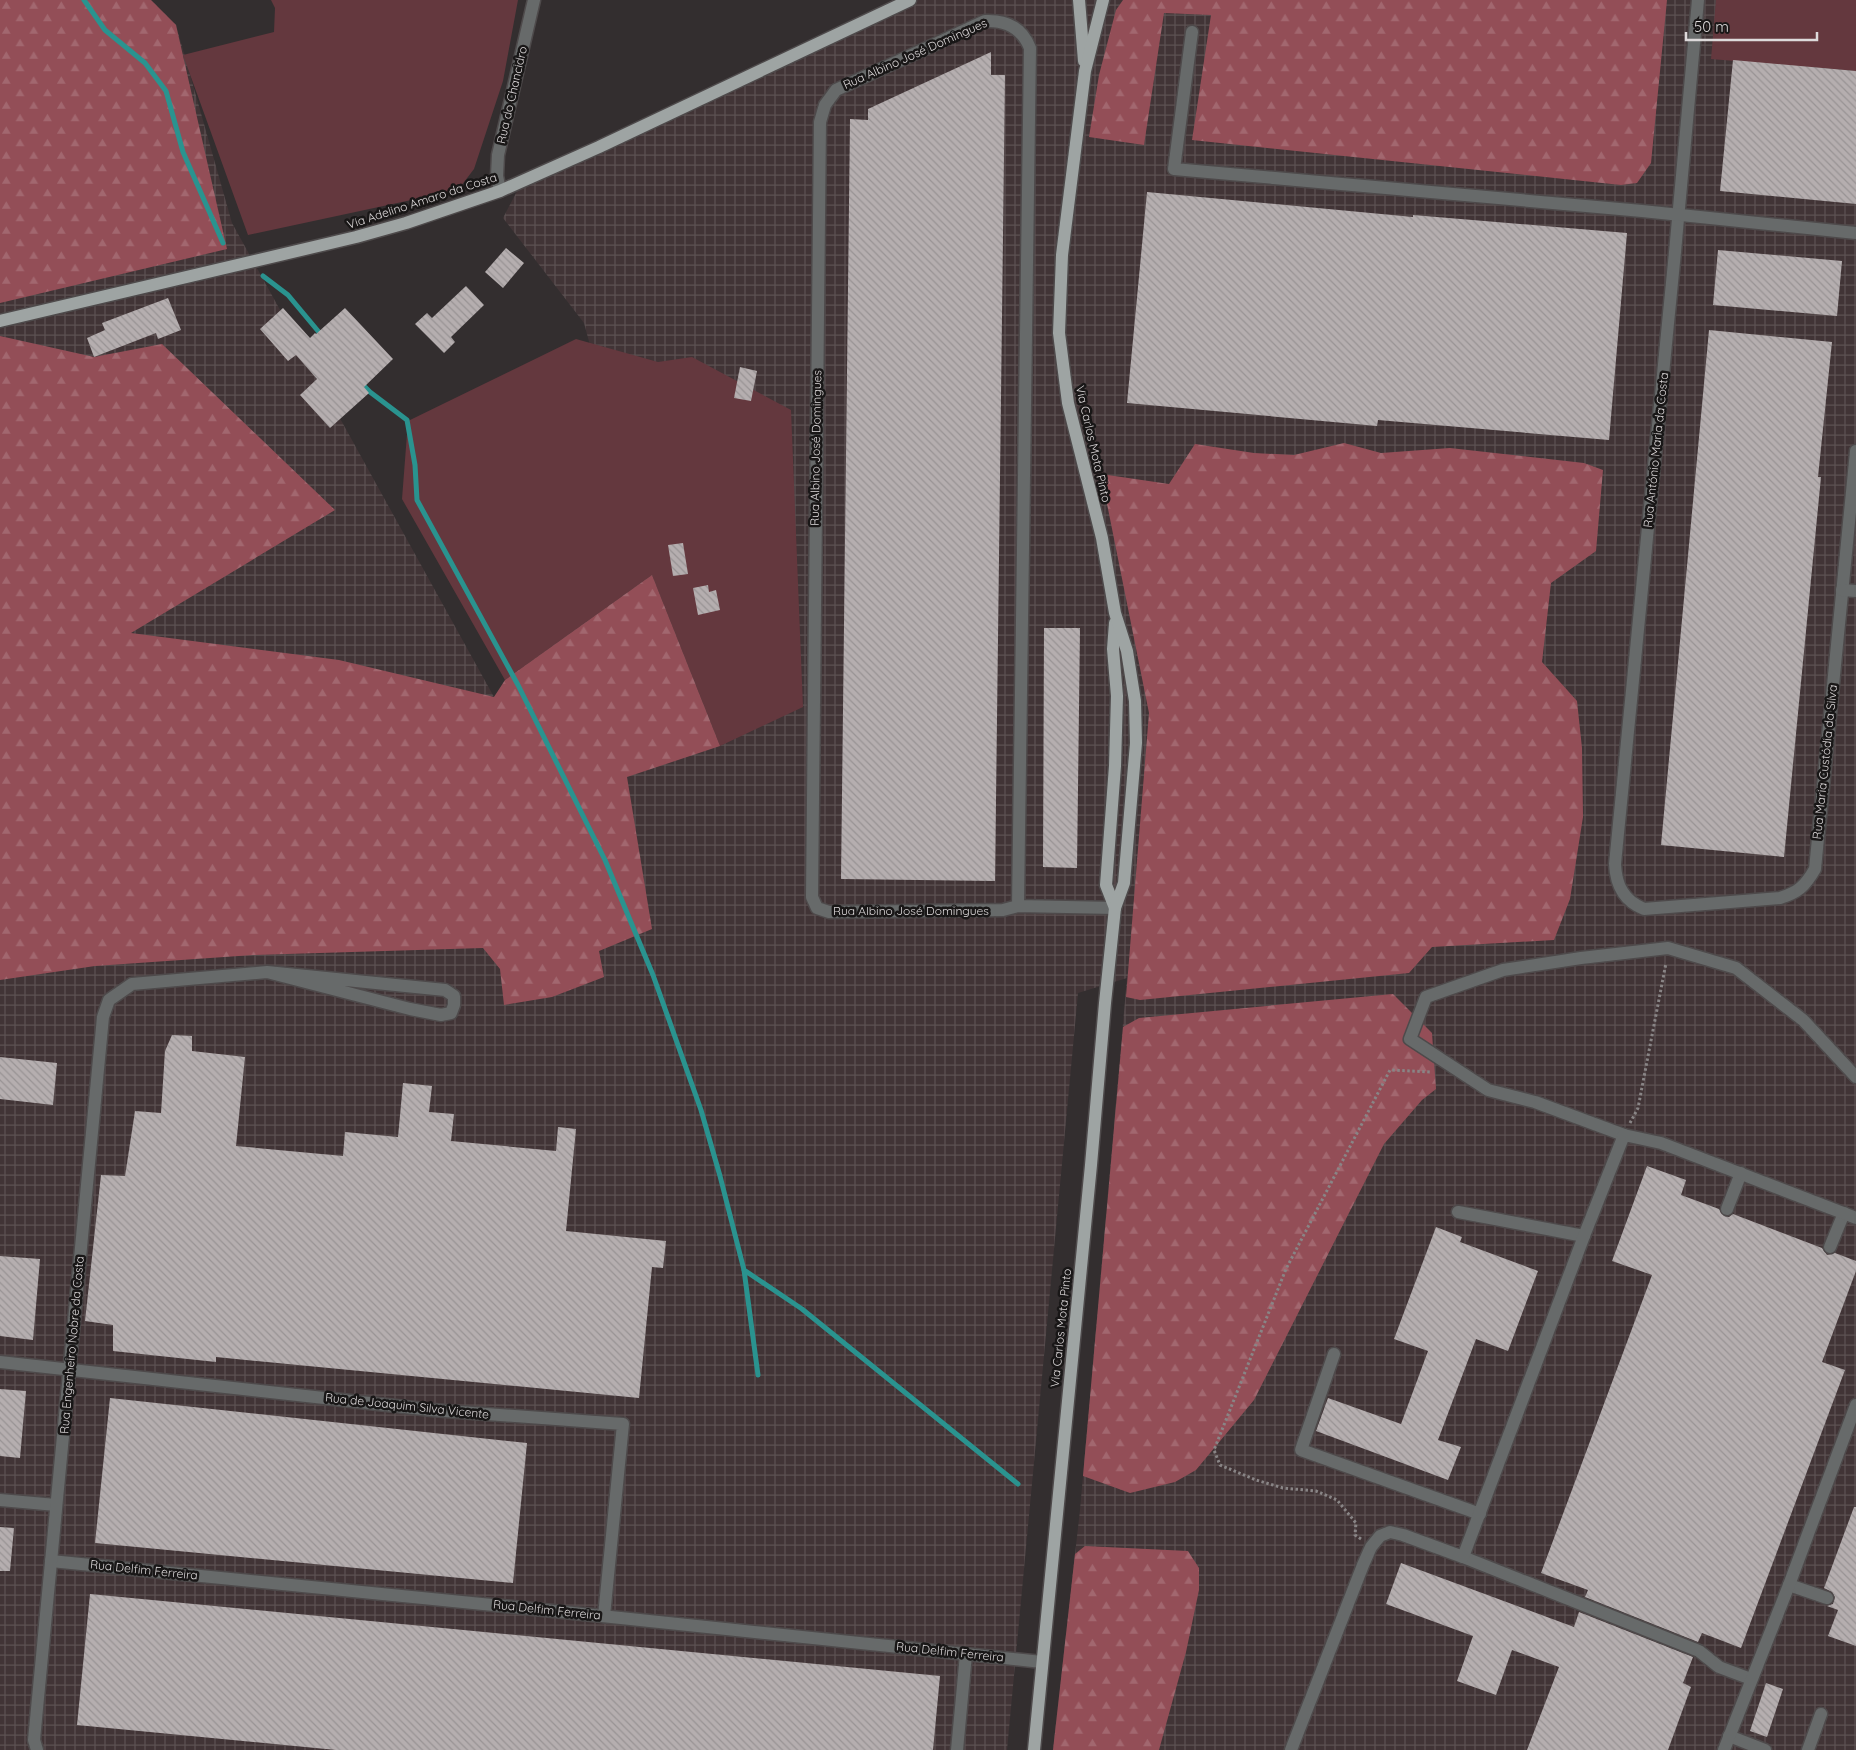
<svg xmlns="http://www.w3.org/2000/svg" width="1856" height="1750" font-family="Quicksand,sans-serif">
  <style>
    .industrial { fill: url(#industrial-grid) }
    .green { fill: #64383e }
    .forest { fill: url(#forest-firs) }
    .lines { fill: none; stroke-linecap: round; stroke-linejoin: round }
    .stream { stroke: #2a938f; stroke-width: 5 }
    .building { fill: url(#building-back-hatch) }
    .minor-casing { stroke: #4e4a4b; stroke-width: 15 }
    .major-casing { stroke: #4e4a4b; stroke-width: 15 }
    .path { stroke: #898586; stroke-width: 3; stroke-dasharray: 2.5 2.5; stroke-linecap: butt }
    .minor { stroke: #676a6a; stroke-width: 12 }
    .major { stroke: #9ea4a3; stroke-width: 12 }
    .labels { text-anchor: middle; stroke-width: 5; stroke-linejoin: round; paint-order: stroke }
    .street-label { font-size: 12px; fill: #dedadb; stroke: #191717 }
  </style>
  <defs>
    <pattern id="industrial-grid" width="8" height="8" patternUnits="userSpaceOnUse" patternTransform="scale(1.25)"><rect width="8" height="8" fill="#413436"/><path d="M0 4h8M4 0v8" fill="none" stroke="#5c5152"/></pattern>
    <pattern id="forest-firs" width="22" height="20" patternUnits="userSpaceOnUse" patternTransform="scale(1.25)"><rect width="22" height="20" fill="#934e57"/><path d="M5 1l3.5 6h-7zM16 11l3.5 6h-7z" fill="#a2676f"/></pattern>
    <pattern id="building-back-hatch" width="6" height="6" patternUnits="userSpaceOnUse" patternTransform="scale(1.25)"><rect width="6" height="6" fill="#b5aeaf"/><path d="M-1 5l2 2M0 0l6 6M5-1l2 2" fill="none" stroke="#989394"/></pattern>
  </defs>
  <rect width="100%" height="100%" fill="#332e2f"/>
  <polygon class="industrial" points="0,0 151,0 176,25 232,223 494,697 583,577 623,467 584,323 503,218 527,172 905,0 1856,0 1856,1750 1053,1750 1080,1510 1127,978 1078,993 1007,1750 0,1750"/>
  <g class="green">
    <polygon points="271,0 518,0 503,81 474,169 458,190 248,235 183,55 274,32 275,8"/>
    <polygon points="1716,0 1856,0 1856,71 1711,59"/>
    <polygon points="576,339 658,362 692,357 791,410 803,707 720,746 652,575 505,680 402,499 408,421"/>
  </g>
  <g class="forest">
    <polygon points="0,0 151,0 176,25 227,249 0,303"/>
    <polygon points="1123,0 1667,0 1651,163 1637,183 1621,185 1192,140 1211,15 1164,13 1144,145 1089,137 1099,75 1116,10"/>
    <polygon points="0,336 94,357 162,344 335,510 131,633 339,660 494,697 505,680 652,575 720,746 627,777 652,929 599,951 604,977 552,997 504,1005 500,969 483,948 253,955 95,966 0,980"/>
    <polygon points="1344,443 1381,453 1450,448 1584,463 1603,470 1596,551 1551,583 1542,662 1577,701 1582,748 1583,817 1570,899 1554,940 1432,947 1409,973 1140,1000 1126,997 1149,713 1101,474 1169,484 1195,444 1254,453 1294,455"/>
    <polygon points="1393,994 1432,1033 1436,1089 1422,1100 1384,1144 1254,1400 1196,1470 1175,1482 1130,1493 1083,1476 1123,1027 1139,1018"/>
    <polygon points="1085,1546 1188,1551 1199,1568 1199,1590 1186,1652 1159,1750 1053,1750 1075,1554"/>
  </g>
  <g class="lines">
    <g class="stream">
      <polyline points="84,0 105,30 145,63 166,91 183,152 223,243"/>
      <polyline points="263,276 288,295 323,337"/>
      <polyline points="360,382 370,392 407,420 415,465 417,500 518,685 605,860 653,975 701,1110 720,1176 744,1270 802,1309 1018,1484"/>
      <polyline points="744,1270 758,1375"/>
    </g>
  </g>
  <g class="building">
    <polygon points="991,52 991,75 1005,75 995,881 841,879 850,119 868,120 868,109"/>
    <polygon points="1733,60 1856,71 1856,204 1720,191"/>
    <polygon points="1147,192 1413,217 1413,215 1627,233 1609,440 1378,420 1377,426 1127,403"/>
    <polygon points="506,248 524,263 503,288 485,272"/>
    <polygon points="1718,250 1842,261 1837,316 1713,305"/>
    <polygon points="466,286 484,305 451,337 455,342 444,353 415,324 427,313 432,318"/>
    <polygon points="168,298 181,330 158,339 156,333 94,357 87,338 105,330 102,323"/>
    <polygon points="283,308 310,338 315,333 316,334 345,308 393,359 364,387 369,393 330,428 300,395 317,379 296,355 288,361 260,329"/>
    <polygon points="1709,330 1832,342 1818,477 1821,477 1784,857 1661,845"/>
    <polygon points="740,367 757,371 751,401 734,398"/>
    <polygon points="683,543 688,574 673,576 668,545"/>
    <polygon points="708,585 709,592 716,590 720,610 698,615 693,588"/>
    <polygon points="1044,628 1080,628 1077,868 1043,867"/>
    <polygon points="172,1035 192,1036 192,1051 245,1057 236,1146 343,1156 345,1132 398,1137 403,1083 432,1086 429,1112 454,1114 451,1141 556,1151 558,1127 576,1129 566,1231 666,1241 663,1268 652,1267 639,1398 216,1357 216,1362 113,1351 113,1325 85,1321 101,1175 125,1176 135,1111 161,1113 165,1051"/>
    <polygon points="0,1057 57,1063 53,1105 0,1099"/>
    <polygon points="1647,1166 1686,1180 1681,1195 1719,1209 1724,1216 1729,1217 1733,1214 1822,1248 1827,1255 1835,1253 1856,1261 1856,1271 1822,1362 1845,1370 1741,1648 1702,1633 1698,1642 1585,1597 1588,1590 1541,1573 1652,1275 1612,1261"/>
    <polygon points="1436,1227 1462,1237 1460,1242 1538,1271 1508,1351 1476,1339 1438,1440 1461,1447 1448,1480 1316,1431 1328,1398 1401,1424 1428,1351 1394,1339"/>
    <polygon points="0,1256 40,1259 33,1340 0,1336"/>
    <polygon points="0,1389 26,1391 20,1458 0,1456"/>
    <polygon points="110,1398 527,1443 513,1583 95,1543"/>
    <polygon points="1854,1507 1856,1507 1856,1646 1828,1636 1838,1610 1827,1606 1833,1604 1835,1597 1832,1592 1824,1588"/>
    <polygon points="0,1527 14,1528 10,1571 0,1571"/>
    <polygon points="1401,1563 1574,1627 1579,1612 1693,1657 1683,1683 1691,1687 1668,1750 1527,1750 1559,1667 1512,1650 1496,1695 1457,1681 1473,1636 1386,1604"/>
    <polygon points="90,1594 940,1676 933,1750 336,1750 77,1725"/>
    <polygon points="1766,1683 1783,1689 1767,1737 1750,1731"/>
  </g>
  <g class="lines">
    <g class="minor-casing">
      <g id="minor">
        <path d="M1698,0L1675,252L1615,864C1616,886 1624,901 1644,909L1780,898C1799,892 1805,886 1815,869L1856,451"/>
        <polyline points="1192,32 1174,169 1642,211 1856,233"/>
        <polyline points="500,191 497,176 498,155 534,0"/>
        <polyline points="1842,590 1856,591"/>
        <path d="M1018,906L1030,48C1022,28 1006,20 985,21L836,90L825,105L820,122L812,897L817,908L829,912L1003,910L1018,906L1115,908"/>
        <polyline points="1624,1135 1535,1102 1488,1090 1410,1039 1426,997 1503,970 1581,958 1668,948 1736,968 1803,1020 1856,1077"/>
        <polyline points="1727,1209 1741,1173"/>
        <polyline points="1458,1212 1584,1236"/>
        <polyline points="1830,1247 1844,1213"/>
        <polyline points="1334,1354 1301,1450 1480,1514"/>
        <polyline points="0,1362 432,1410 623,1424 604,1616"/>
        <polyline points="0,1500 56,1505"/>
        <polyline points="1463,1557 1699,1651 1719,1667 1751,1679"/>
        <polyline points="51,1561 573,1613 1042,1662"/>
        <polyline points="1789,1585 1827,1598"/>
        <polyline points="1729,1736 1765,1750"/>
        <polyline points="37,1750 34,1740 103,1017 109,1000 132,984 267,972 445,990 454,996 454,1005 451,1013 441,1015 410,1009 267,972"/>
        <polyline points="957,1750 966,1654"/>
        <polyline points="1291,1750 1363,1565 1371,1547 1380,1536 1390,1532 1403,1535 1463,1557 1584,1236 1624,1135 1661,1143 1856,1218"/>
        <polyline points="1724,1750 1789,1585 1856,1405"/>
        <polyline points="1808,1750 1821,1714"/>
      </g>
    </g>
    <g class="major-casing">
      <g id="major">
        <polyline points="1079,0 1084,61"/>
        <polyline points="0,321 356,237 406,223 500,191 599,147 910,0"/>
        <polyline points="1115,623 1113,649 1117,696 1115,766 1106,885 1115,908"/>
        <polyline points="1034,1750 1091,1165 1105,1003 1115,908 1124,883 1136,743 1135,701 1127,651 1115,613 1102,538 1068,403 1059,333 1062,255 1085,71 1103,0"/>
      </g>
    </g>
    <g class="path">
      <polyline points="1630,1123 1638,1108 1666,963"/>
      <polyline points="1361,1539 1355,1535 1356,1523 1337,1500 1316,1491 1283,1488 1256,1480 1220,1465 1214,1450 1286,1269 1390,1070 1432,1072"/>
    </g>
    <use href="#minor" class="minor"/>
    <use href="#major" class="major"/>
  </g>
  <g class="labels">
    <g class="street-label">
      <text transform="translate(915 54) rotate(-24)" y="4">Rua Albino José Domingues</text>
      <text transform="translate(512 95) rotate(-77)" y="4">Rua do Chancidro</text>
      <text transform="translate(422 201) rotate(-18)" y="4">Via Adelino Amaro da Costa</text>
      <text transform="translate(1093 444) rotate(77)" y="4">Via Carlos Mota Pinto</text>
      <text transform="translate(816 448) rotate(-89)" y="4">Rua Albino José Domingues</text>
      <text transform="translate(1656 450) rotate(-84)" y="4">Rua António Maria da Costa</text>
      <text transform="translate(1825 762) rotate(-84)" y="4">Rua Maria Custódia da Silva</text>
      <text x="911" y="915">Rua Albino José Domingues</text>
      <text transform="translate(1061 1328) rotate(-84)" y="4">Via Carlos Mota Pinto</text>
      <text transform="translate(72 1345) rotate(-85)" y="4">Rua Engenheiro Nobre da Costa</text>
      <text transform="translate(407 1406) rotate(6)" y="4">Rua de Joaquim Silva Vicente</text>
      <text transform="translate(144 1570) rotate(6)" y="4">Rua Delfim Ferreira</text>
      <text transform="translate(547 1610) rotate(6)" y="4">Rua Delfim Ferreira</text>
      <text transform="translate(950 1652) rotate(6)" y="4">Rua Delfim Ferreira</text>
    </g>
  </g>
  <path d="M1686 32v8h131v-8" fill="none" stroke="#dedadb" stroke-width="2.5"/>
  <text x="1694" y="32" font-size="15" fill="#dedadb" stroke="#191717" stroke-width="4" paint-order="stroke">50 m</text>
</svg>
